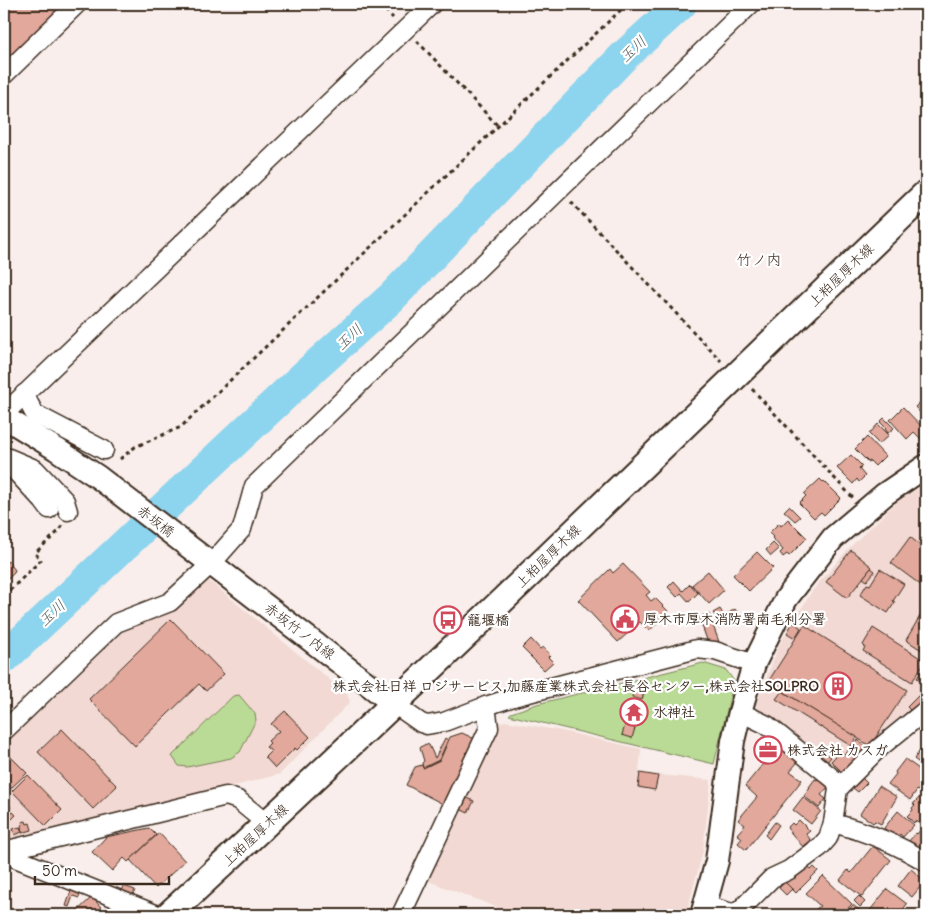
<svg xmlns="http://www.w3.org/2000/svg" width="930" height="919" font-family="Delius,'Klee One',sans-serif">
  <style>
    .built { fill: #f2d9d3 }
    .green { fill: #badb95; stroke: #7a825a }
    .lines { fill: none; stroke-linecap: round; stroke-linejoin: round }
    .river { stroke: #8dd4ee; stroke-width: 32 }
    .building { fill: #e1a89b; stroke: #3b2a1e }
    .minor-casing { stroke: #3b2a1e; stroke-width: 21 }
    .tertiary-casing { stroke: #3b2a1e; stroke-width: 26 }
    .secondary-casing { stroke: #3b2a1e; stroke-width: 29 }
    .path { stroke: #3b2a1e; stroke-width: 3; stroke-dasharray: 4 4; stroke-linecap: butt }
    .minor { stroke: #fff; stroke-width: 18 }
    .tertiary { stroke: #fff; stroke-width: 22 }
    .secondary { stroke: #fff; stroke-width: 25 }
    .labels { text-anchor: middle; stroke-width: 4.5; stroke-linejoin: round; paint-order: stroke }
    .street-label { font-size: 14px; fill: #3b2a1e; stroke: #fff }
    .poi-label { font-size: 14px; font-weight: bold; fill: #3b2a1e; stroke: #fff; text-anchor: start }
    .water-label { font-size: 15px; font-style: italic; fill: #545d5c; stroke: #fff }
    .neighbourhood-label { font-size: 15px; fill: #3b2a1e; stroke: #fff }
  </style>
  <rect width="100%" height="100%" fill="#f9eeeb"/>
  <filter id="ink" filterUnits="userSpaceOnUse"><feTurbulence type="fractalNoise" baseFrequency=".02" numOctaves="2"/><feDisplacementMap in="SourceGraphic" scale="10" xChannelSelector="R" yChannelSelector="G"/><feConvolveMatrix kernelMatrix="1 2 1 2 8 2 1 2 1" color-interpolation-filters="sRGB"/></filter>
  <g filter="url(#ink)">
    <g class="built">
      <polygon points="926,484 926,705 842,780 762,716 756,705 779,645 812,591 849,548 899,500"/>
      <polygon points="207,579 347,694 350,702 280,774 4,846 4,745 132,622"/>
      <polygon points="505,721 562,731 641,749 639,773 711,780 703,851 686,915 517,915 423,879 497,724"/>
    </g>
    <g class="green">
      <polygon points="703,663 726,670 734,681 714,764 509,715 511,713 537,704"/>
      <polygon points="239,695 255,714 256,720 240,752 231,758 187,767 179,766 172,756 233,696"/>
    </g>
    <g class="lines">
      <polyline class="river" points="4,658 301,379 391,298 623,57 681,4"/>
    </g>
    <g class="building">
      <polygon points="4,4 64,4 4,62"/>
      <polygon points="926,397 926,419 915,407"/>
      <polygon points="903,407 926,431 926,436 922,440 914,432 907,439 890,420"/>
      <polygon points="884,418 894,428 888,433 885,429 886,428 880,422"/>
      <polygon points="878,424 889,435 879,444 869,434"/>
      <polygon points="867,437 885,456 875,466 870,461 868,462 855,449"/>
      <polygon points="851,455 862,466 859,469 865,476 859,482 857,479 853,484 837,468"/>
      <polygon points="820,479 823,482 824,481 841,498 824,515 821,512 814,518 799,503 806,496 804,494"/>
      <polygon points="789,506 800,517 795,521 784,511"/>
      <polygon points="788,519 807,538 789,556 787,554 783,557 780,553 783,550 772,538 773,537 769,533 779,523 781,526"/>
      <polygon points="910,537 926,550 926,589 891,563"/>
      <polygon points="773,543 779,549 771,556 766,550"/>
      <polygon points="851,550 872,567 847,598 826,582"/>
      <polygon points="757,552 773,568 749,591 733,575"/>
      <polygon points="8,561 15,570 14,572 14,573 8,579 6,577 4,580 4,565"/>
      <polygon points="623,564 650,592 646,595 651,601 655,598 669,612 649,631 640,622 618,642 578,600 610,569 613,573"/>
      <polygon points="871,568 875,571 867,581 863,578"/>
      <polygon points="880,569 904,584 893,601 895,602 888,613 860,595 867,584 870,585"/>
      <polygon points="708,571 724,590 709,604 692,585"/>
      <polygon points="674,581 683,591 690,584 698,593 689,602 681,593 677,597 668,587"/>
      <polygon points="926,606 926,653 906,640"/>
      <polygon points="720,609 723,614 717,618 713,613"/>
      <polygon points="735,609 739,615 719,628 715,622"/>
      <polygon points="709,614 719,642 709,646 699,617"/>
      <polygon points="171,619 224,674 206,691 199,684 135,746 89,699"/>
      <polygon points="793,622 801,628 795,638 787,633"/>
      <polygon points="804,625 907,690 870,746 768,682"/>
      <polygon points="873,628 925,661 912,682 863,651 865,647 863,645"/>
      <polygon points="531,639 540,649 543,647 550,655 548,657 553,662 544,670 522,648"/>
      <polygon points="926,664 926,684 917,678"/>
      <polygon points="634,686 645,689 642,700 632,697"/>
      <polygon points="782,691 857,737 851,746 776,699"/>
      <polygon points="920,694 926,699 925,700 926,701 911,718 906,713 910,710 907,707"/>
      <polygon points="630,705 640,708 638,718 627,716"/>
      <polygon points="285,711 310,737 297,750 295,748 275,768 265,757 271,751 266,747 270,743 268,741 279,731 271,724"/>
      <polygon points="625,725 635,728 632,738 622,735"/>
      <polygon points="62,729 117,786 93,809 38,752"/>
      <polygon points="462,733 475,739 443,804 406,785 415,767 422,765 423,768 440,760 450,737"/>
      <polygon points="765,736 798,760 797,763 790,771 802,780 746,850 738,843 742,838 737,834 745,825 738,820 757,797 745,786 767,759 754,749"/>
      <polygon points="445,738 448,740 439,760 423,768 422,763 424,761 420,748 422,746 426,744 429,745 435,758"/>
      <polygon points="858,740 868,749 843,773 831,761 841,751 844,754"/>
      <polygon points="924,745 926,747 926,768 914,759"/>
      <polygon points="823,751 831,757 826,763 818,757"/>
      <polygon points="9,755 27,773 10,789 4,782 4,760"/>
      <polygon points="905,759 926,774 926,785 921,793 917,790 910,800 888,784 896,774 895,772"/>
      <polygon points="640,773 658,776 655,790 638,787"/>
      <polygon points="28,775 62,810 46,826 12,791"/>
      <polygon points="818,778 828,787 821,795 826,799 819,808 804,796 810,788 809,787 815,779 817,780"/>
      <polygon points="862,778 867,783 858,792 853,788"/>
      <polygon points="879,786 897,797 881,824 875,821 873,823 860,814 865,806 866,807"/>
      <polygon points="924,795 926,797 926,816 920,824 915,821 914,823 907,816 913,810 912,808 915,805 913,804 921,796 922,798"/>
      <polygon points="465,797 474,801 468,813 460,809"/>
      <polygon points="803,797 821,811 811,824 793,810"/>
      <polygon points="4,800 11,807 4,815"/>
      <polygon points="898,811 914,825 903,837 900,834 896,839 884,828"/>
      <polygon points="13,812 16,815 4,827 4,821"/>
      <polygon points="799,820 810,831 806,834 811,840 803,847 787,828 792,823 794,825"/>
      <polygon points="26,821 27,824 30,823 32,830 22,833 21,826 23,825 22,822"/>
      <polygon points="775,822 779,825 769,839 765,835"/>
      <polygon points="20,827 22,832 15,835 13,829"/>
      <polygon points="923,827 926,829 926,850 924,853 917,849 918,847 915,844 913,846 908,842 916,833 917,834"/>
      <polygon points="149,828 156,835 128,862 124,858 112,871 92,852 106,837"/>
      <polygon points="159,833 185,861 156,888 130,860"/>
      <polygon points="873,846 891,860 862,897 840,880 848,870 851,873"/>
      <polygon points="807,866 811,870 814,867 818,871 796,893 785,882 797,871"/>
      <polygon points="911,869 925,881 912,897 898,886"/>
      <polygon points="823,876 852,904 841,915 828,915 826,913 823,915 816,909 820,906 806,893"/>
      <polygon points="785,882 792,889 786,895 779,888"/>
      <polygon points="124,886 135,890 133,895 122,891"/>
      <polygon points="72,888 81,891 79,898 73,896 69,907 66,906"/>
      <polygon points="887,889 907,904 899,915 870,915 868,913"/>
      <polygon points="859,896 865,902 860,907 854,901"/>
      <polygon points="92,897 108,915 73,915"/>
      <polygon points="853,905 865,915 843,915"/>
    </g>
    <g class="lines">
      <g class="minor-casing">
        <g id="minor">
          <polyline points="4,75 77,4"/>
          <polyline points="24,394 33,411 35,414 104,450"/>
          <polyline points="4,414 432,4"/>
          <polyline points="4,456 35,469 65,501 68,511"/>
          <polyline points="4,459 43,501 49,509"/>
          <polyline points="394,704 421,723 427,725 444,722 486,706 517,696 697,649 715,651 754,664"/>
          <polyline points="740,712 767,725 836,781 838,789 833,823"/>
          <polyline points="4,731 116,623 170,602 212,563 242,529 254,486 751,4"/>
          <polyline points="838,789 878,749 926,710"/>
          <polyline points="4,851 226,796 238,800 267,824"/>
          <polyline points="5,851 15,858 158,915"/>
          <path d="M705,905L732,913L739,911L772,878L789,870L820,847L828,838L833,823C864,831 899,845 926,862"/>
          <polyline points="401,915 489,728 486,706"/>
        </g>
      </g>
      <g class="tertiary-casing">
        <g id="tertiary">
          <polyline points="4,417 56,449 98,477 394,704"/>
          <polyline points="702,915 717,861 733,741 740,712 754,664 786,599 833,538 885,494 926,466"/>
        </g>
      </g>
      <g class="secondary-casing">
        <path id="secondary" d="M168,915C424,679 674,435 926,193"/>
      </g>
      <g class="path">
        <polyline points="380,4 393,18"/>
        <polyline points="417,41 498,126"/>
        <polyline points="571,202 721,361"/>
        <polyline points="752,389 853,498"/>
        <polyline points="120,459 135,447 181,427 627,4"/>
        <polyline points="4,596 41,560 35,553 60,530 62,525"/>
      </g>
      <use href="#minor" class="minor"/>
      <use href="#tertiary" class="tertiary"/>
      <use href="#secondary" class="secondary"/>
    </g>
  </g>
  <defs>
    <g id="civic-ring" transform="scale(1.4375)"><circle r="9.5" fill="#fff" stroke="#d1495b" stroke-width="1.5"/><path d="M-.6-6.5H3V-4.5H.6V-3L4-1V1h2V6H-6V1h2V-1L-.6-3ZM-1.2 2.5V6h2.4V2.5Z" fill="#d1495b"/></g>
    <g id="bus-ring" transform="scale(1.4375)"><circle r="9.5" fill="#fff" stroke="#d1495b" stroke-width="1.5"/><path d="M-5-6H5V4H4V6H2V4H-2V6H-4V4H-5ZM-3.5-4V0h7V-4ZM-3.5 1.2v1.5H-2V1.2ZM2 1.2v1.5H3.5V1.2Z" fill="#d1495b"/></g>
    <g id="building-ring" transform="scale(1.4375)"><circle r="9.5" fill="#fff" stroke="#d1495b" stroke-width="1.5"/><path d="M-4-6H4V6H1V3H-1V6H-4ZM-2.5-4.3h1.7v1.8h-1.7ZM.8-4.3h1.7v1.8H.8ZM-2.5-1h1.7V.8h-1.7ZM.8-1h1.7V.8H.8Z" fill="#d1495b"/></g>
    <g id="temple-ring" transform="scale(1.4375)"><circle r="9.5" fill="#fff" stroke="#d1495b" stroke-width="1.5"/><path d="M0-6L5-2H3V0L6.5 2.5H4V6H1.5V3h-3V6H-4V2.5H-6.5L-3 0V-2H-5Z" fill="#d1495b"/></g>
    <g id="office-ring" transform="scale(1.4375)"><circle r="9.5" fill="#fff" stroke="#d1495b" stroke-width="1.5"/><path d="M-6-3h4V-5.5h4V-3h4V5H-6ZM-1-4.5V-3h2v-1.5ZM-6 0V1H6V0Z" fill="#d1495b"/></g>
  </defs>
  <g fill-rule="evenodd">
    <use href="#civic-ring" x="625" y="619"/>
    <use href="#bus-ring" x="448" y="620"/>
    <use href="#building-ring" x="838" y="686"/>
    <use href="#temple-ring" x="634" y="712"/>
    <use href="#office-ring" x="768" y="750"/>
  </g>
  <g class="labels">
    <g class="street-label">
      <text transform="translate(841 275) rotate(-44)" y="5">上粕屋厚木線</text>
      <text transform="translate(156 521) rotate(37)" y="5">赤坂橋</text>
      <text transform="translate(548 556) rotate(-44)" y="5">上粕屋厚木線</text>
      <text transform="translate(300 631) rotate(37)" y="5">赤坂竹ノ内線</text>
      <text transform="translate(255 835) rotate(-43)" y="5">上粕屋厚木線</text>
    </g>
    <g class="poi-label">
      <text x="644" y="624">厚木市厚木消防署南毛利分署</text>
      <text x="467" y="625">籠堰橋</text>
      <text x="819" y="691" text-anchor="end">株式会社日祥 ロジサービス,加藤産業株式会社 長谷センター,株式会社SOLPRO</text>
      <text x="653" y="717">水神社</text>
      <text x="787" y="755">株式会社 カスガ</text>
    </g>
    <g class="water-label">
      <text transform="translate(633 49) rotate(-43)" y="5">玉川</text>
      <text transform="translate(349 337) rotate(-43)" y="5">玉川</text>
      <text transform="translate(52 613) rotate(-43)" y="5">玉川</text>
    </g>
    <g class="neighbourhood-label">
      <text x="759" y="265">竹ノ内</text>
    </g>
  </g>
  <rect width="930" height="919" fill="none" stroke="#fff" stroke-width="20"/>
  <rect x="10" y="10" width="910" height="899" fill="none" stroke="#3b2a1e" stroke-width="2" filter="url(#ink)"/>
  <path d="M35 876v8h134v-8" fill="none" stroke="#3b2a1e" stroke-width="2.5"/>
  <text x="42" y="876" font-size="15" fill="#3b2a1e" stroke="#ffffff" stroke-width="4" paint-order="stroke">50 m</text>
</svg>
